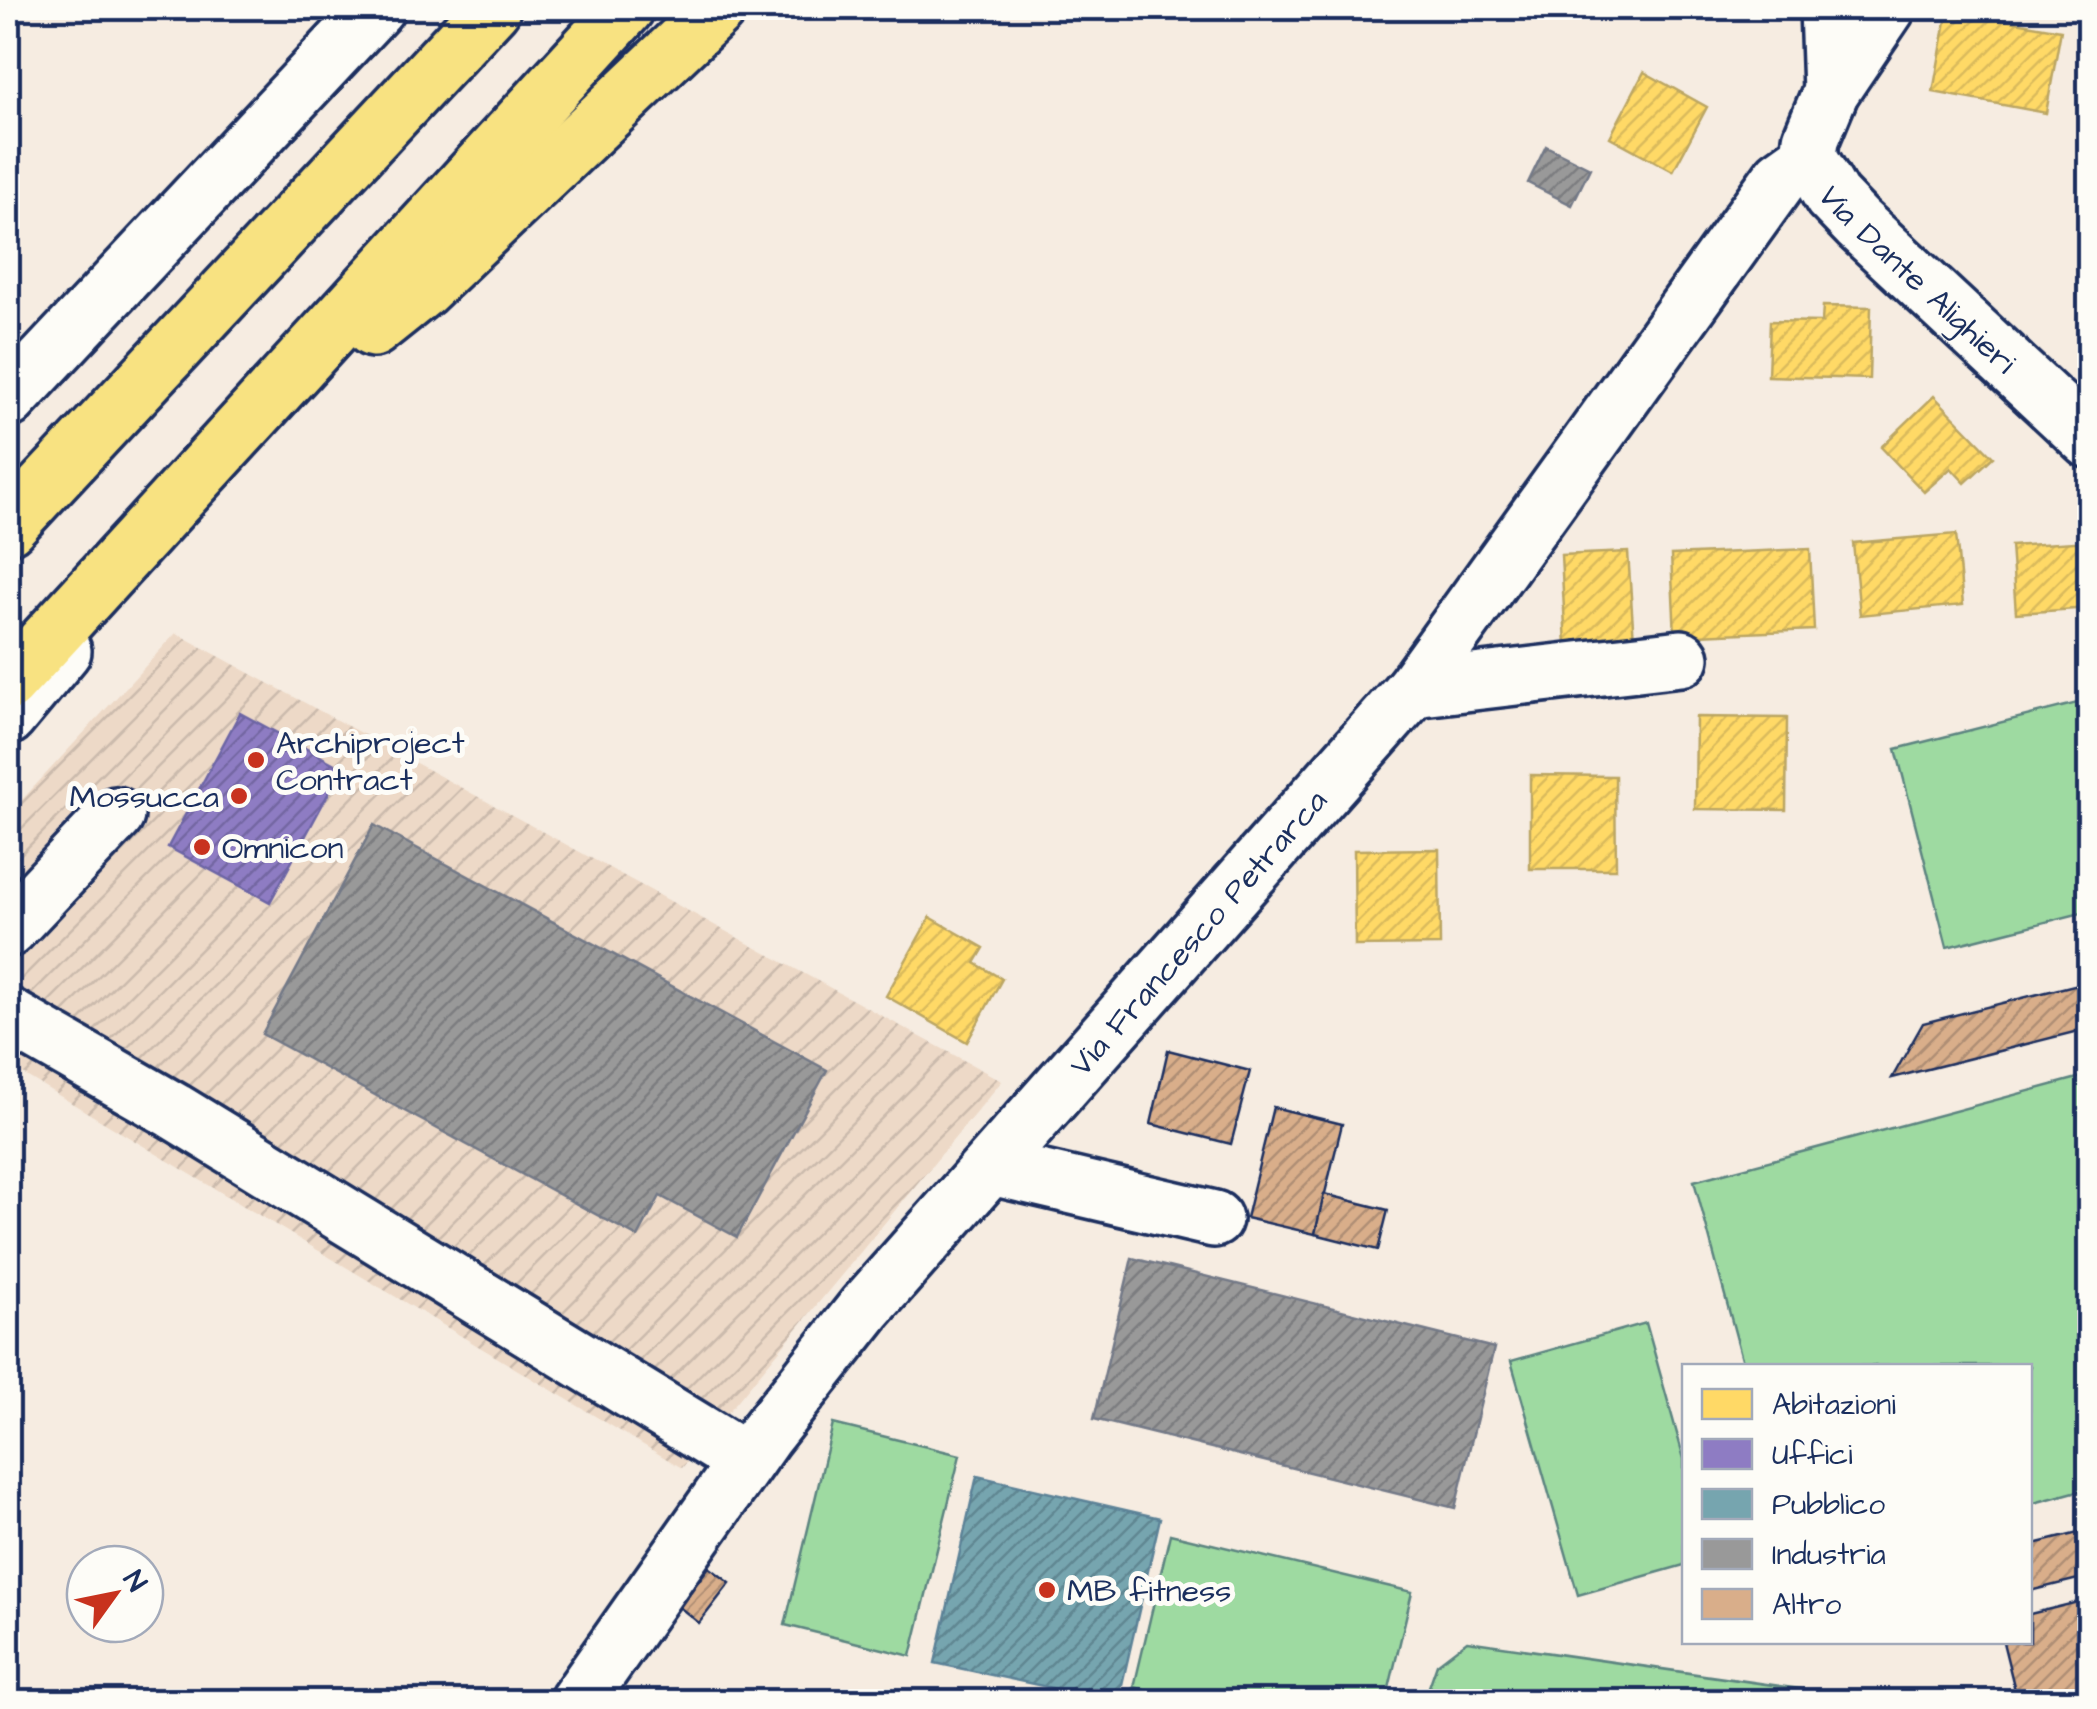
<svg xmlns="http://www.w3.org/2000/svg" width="2097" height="1709" font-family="'Architects Daughter',sans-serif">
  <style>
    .industrial { fill: url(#industrial-furrows) }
    .grass { fill: #9edaa1; stroke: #5c8480; stroke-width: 2.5 }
    .homes { fill: url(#homes-hatch); stroke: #bba664; stroke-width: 2.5 }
    .offices { fill: url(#offices-hatch); stroke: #6c65a5; stroke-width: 2.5 }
    .public { fill: url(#public-hatch); stroke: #5b8297; stroke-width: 2.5 }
    .industry { fill: url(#industry-hatch); stroke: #737987; stroke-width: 2.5 }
    .building { fill: url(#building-hatch); stroke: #1b2f5e; stroke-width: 2.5 }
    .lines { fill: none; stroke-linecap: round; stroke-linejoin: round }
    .minor-casing { stroke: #1b2f5e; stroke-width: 62 }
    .highway-casing { stroke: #1b2f5e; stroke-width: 62 }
    .minor { stroke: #fdfcf7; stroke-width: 55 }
    .highway { stroke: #f8e281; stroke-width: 55 }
    .poi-dot { fill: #c8321e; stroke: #fdfcf7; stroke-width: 4 }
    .labels { text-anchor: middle; stroke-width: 10; stroke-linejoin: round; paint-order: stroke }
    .street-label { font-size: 32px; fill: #1b2f5e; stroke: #fdfcf7 }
    .poi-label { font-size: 32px; fill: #1b2f5e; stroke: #fdfcf7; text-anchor: start }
  </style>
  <defs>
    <pattern id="industrial-furrows" width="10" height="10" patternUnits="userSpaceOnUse" patternTransform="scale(2.5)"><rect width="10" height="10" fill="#edd9c7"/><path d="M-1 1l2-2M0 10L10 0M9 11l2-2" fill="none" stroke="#cbbbad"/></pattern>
    <pattern id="homes-hatch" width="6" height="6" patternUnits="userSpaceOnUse" patternTransform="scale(2.5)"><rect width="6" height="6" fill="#ffd966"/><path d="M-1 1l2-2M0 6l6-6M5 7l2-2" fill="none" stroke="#dabb5b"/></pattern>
    <pattern id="offices-hatch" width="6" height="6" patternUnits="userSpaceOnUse" patternTransform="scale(2.5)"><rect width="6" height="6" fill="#8e7cc3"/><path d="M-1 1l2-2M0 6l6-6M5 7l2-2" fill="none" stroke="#7366a2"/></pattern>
    <pattern id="public-hatch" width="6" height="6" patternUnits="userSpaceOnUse" patternTransform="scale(2.5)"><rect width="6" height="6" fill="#76a5af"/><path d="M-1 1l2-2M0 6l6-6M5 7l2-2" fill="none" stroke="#608792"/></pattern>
    <pattern id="industry-hatch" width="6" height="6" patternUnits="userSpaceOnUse" patternTransform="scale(2.5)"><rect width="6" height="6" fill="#999"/><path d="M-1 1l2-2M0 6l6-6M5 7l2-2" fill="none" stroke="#7c7d80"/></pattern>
    <pattern id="building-hatch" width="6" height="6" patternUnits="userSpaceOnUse" patternTransform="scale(2.5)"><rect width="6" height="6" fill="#d9ae8a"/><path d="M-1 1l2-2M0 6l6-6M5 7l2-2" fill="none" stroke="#af8e74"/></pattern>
  </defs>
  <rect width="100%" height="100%" fill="#f6ece1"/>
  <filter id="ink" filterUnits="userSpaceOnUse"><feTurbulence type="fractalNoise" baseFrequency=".01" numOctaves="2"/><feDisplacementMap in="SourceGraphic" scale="20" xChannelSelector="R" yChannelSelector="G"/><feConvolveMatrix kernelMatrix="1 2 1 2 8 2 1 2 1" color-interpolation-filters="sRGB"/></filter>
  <g filter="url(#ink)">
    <polygon class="industrial" points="176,633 1002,1081 682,1468 23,1074 8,1089 8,815"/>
    <g class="grass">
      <polygon points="2089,700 2089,911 1947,947 1896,749"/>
      <polygon points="2089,1075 2089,1488 2030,1504 2030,1366 1744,1366 1694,1181"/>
      <polygon points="1646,1323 1684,1459 1684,1565 1578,1595 1511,1361"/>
      <polygon points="833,1424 960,1455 911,1656 785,1625"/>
      <polygon points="1170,1534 1412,1592 1386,1701 1195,1702 1134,1687"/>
      <polygon points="1467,1641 1884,1701 1424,1701 1437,1664"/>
    </g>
    <g class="homes">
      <polygon points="1948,10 2061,30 2046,113 1933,92"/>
      <polygon points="1644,72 1707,107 1673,171 1610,137"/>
      <polygon points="1823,306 1871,307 1869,379 1768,376 1770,321 1822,322"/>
      <polygon points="1934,396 1993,457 1965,483 1951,468 1924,492 1881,447"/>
      <polygon points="1956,534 1963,605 1860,615 1853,543"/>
      <polygon points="2090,541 2090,608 2016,613 2011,546"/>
      <polygon points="1810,549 1814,630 1675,636 1671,555"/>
      <polygon points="1628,552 1634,641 1566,645 1561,555"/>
      <polygon points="1696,717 1787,718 1786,810 1695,809"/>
      <polygon points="1530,775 1615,776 1616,869 1530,869"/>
      <polygon points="1439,849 1440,945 1355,946 1354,850"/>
      <polygon points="930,917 984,948 975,963 1002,979 967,1042 886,996"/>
    </g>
    <polygon class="offices" points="240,713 342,768 270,902 168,847"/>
    <polygon class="public" points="977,1476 1160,1518 1118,1702 935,1663"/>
    <g class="industry">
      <polygon points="1546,146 1590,168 1572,205 1528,183"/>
      <polygon points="374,825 827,1070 737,1237 660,1196 638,1237 262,1034"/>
      <polygon points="1132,1258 1494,1348 1455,1508 1094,1419"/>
    </g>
    <g class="building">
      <polygon points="2090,981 2090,1028 1892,1078 1923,1023"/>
      <polygon points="1168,1050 1250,1071 1231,1144 1151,1124"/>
      <polygon points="1273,1107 1342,1124 1315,1234 1246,1218"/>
      <polygon points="1324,1194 1388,1210 1378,1250 1315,1234"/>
      <polygon points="2090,1530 2090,1576 2030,1591 2030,1545"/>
      <polygon points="709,1567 730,1583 699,1623 678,1606"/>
      <polygon points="2090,1599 2090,1702 2018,1702 2003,1642 2030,1642 2030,1614"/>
    </g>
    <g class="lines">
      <g class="minor-casing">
        <g id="minor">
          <polyline points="1828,8 1831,91"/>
          <path id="s1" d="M1887,8L1831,91L1811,139L1809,157L1832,197L1858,224L2090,440"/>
          <polyline points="8,400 376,8"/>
          <polyline points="1413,689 1681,658"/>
          <polyline points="8,717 63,651"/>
          <polyline points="8,929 116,815"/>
          <polyline points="8,1016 174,1111 746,1461"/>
          <polyline points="992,1167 1214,1219"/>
          <path id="s2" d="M577,1702L764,1436L866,1307L1413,689L1781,177L1809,157"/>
        </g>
      </g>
      <g class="highway-casing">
        <g id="highway">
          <polyline points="373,329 423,289 718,8"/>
          <polyline points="8,526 492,8"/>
          <polyline points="8,683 626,8"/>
        </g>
      </g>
      <use href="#minor" class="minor"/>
      <use href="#highway" class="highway"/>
    </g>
  </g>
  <g class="poi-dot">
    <circle cx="256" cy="760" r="10"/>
    <circle cx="239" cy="796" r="10"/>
    <circle cx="202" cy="847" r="10"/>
    <circle cx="1047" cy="1590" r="10"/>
  </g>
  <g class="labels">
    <g class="street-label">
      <text dy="11" stroke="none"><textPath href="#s1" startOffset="335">Via Dante Alighieri</textPath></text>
      <text dy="11" stroke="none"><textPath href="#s2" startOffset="990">Via Francesco Petrarca</textPath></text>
    </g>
    <g class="poi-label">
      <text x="276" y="753">Archiproject<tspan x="276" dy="37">Contract</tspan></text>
      <text x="219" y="807" text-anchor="end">Mossucca</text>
      <text x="222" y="858">Omnicon</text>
      <text x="1067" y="1601">MB fitness</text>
    </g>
  </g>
  <rect width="2097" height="1709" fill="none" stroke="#fdfcf7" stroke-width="40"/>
  <rect x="20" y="20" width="2057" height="1669" fill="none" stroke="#1b2f5e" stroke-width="4" filter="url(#ink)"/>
  <rect x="1682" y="1364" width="350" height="280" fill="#fdfcf7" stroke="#a3aaba" stroke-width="2.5"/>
  <rect x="1702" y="1389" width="50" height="30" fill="#ffd966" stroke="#a3aaba" stroke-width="2.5"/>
  <text x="1772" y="1414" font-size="30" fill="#1b2f5e">Abitazioni</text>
  <rect x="1702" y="1439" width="50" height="30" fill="#8e7cc3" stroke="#a3aaba" stroke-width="2.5"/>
  <text x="1772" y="1464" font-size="30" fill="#1b2f5e">Uffici</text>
  <rect x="1702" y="1489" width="50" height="30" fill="#76a5af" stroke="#a3aaba" stroke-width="2.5"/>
  <text x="1772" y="1514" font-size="30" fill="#1b2f5e">Pubblico</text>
  <rect x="1702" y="1539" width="50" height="30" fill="#999999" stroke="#a3aaba" stroke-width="2.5"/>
  <text x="1772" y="1564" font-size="30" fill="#1b2f5e">Industria</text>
  <rect x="1702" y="1589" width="50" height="30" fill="#d9ae8a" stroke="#a3aaba" stroke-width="2.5"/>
  <text x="1772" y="1614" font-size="30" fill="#1b2f5e">Altro</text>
  <g transform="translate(115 1594) rotate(57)"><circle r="48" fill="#fdfcf7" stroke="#a3aaba" stroke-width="2.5"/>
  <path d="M0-8L18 38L0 25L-18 38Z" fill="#c8321e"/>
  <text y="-15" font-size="28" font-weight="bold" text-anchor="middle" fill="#1b2f5e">N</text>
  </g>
</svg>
